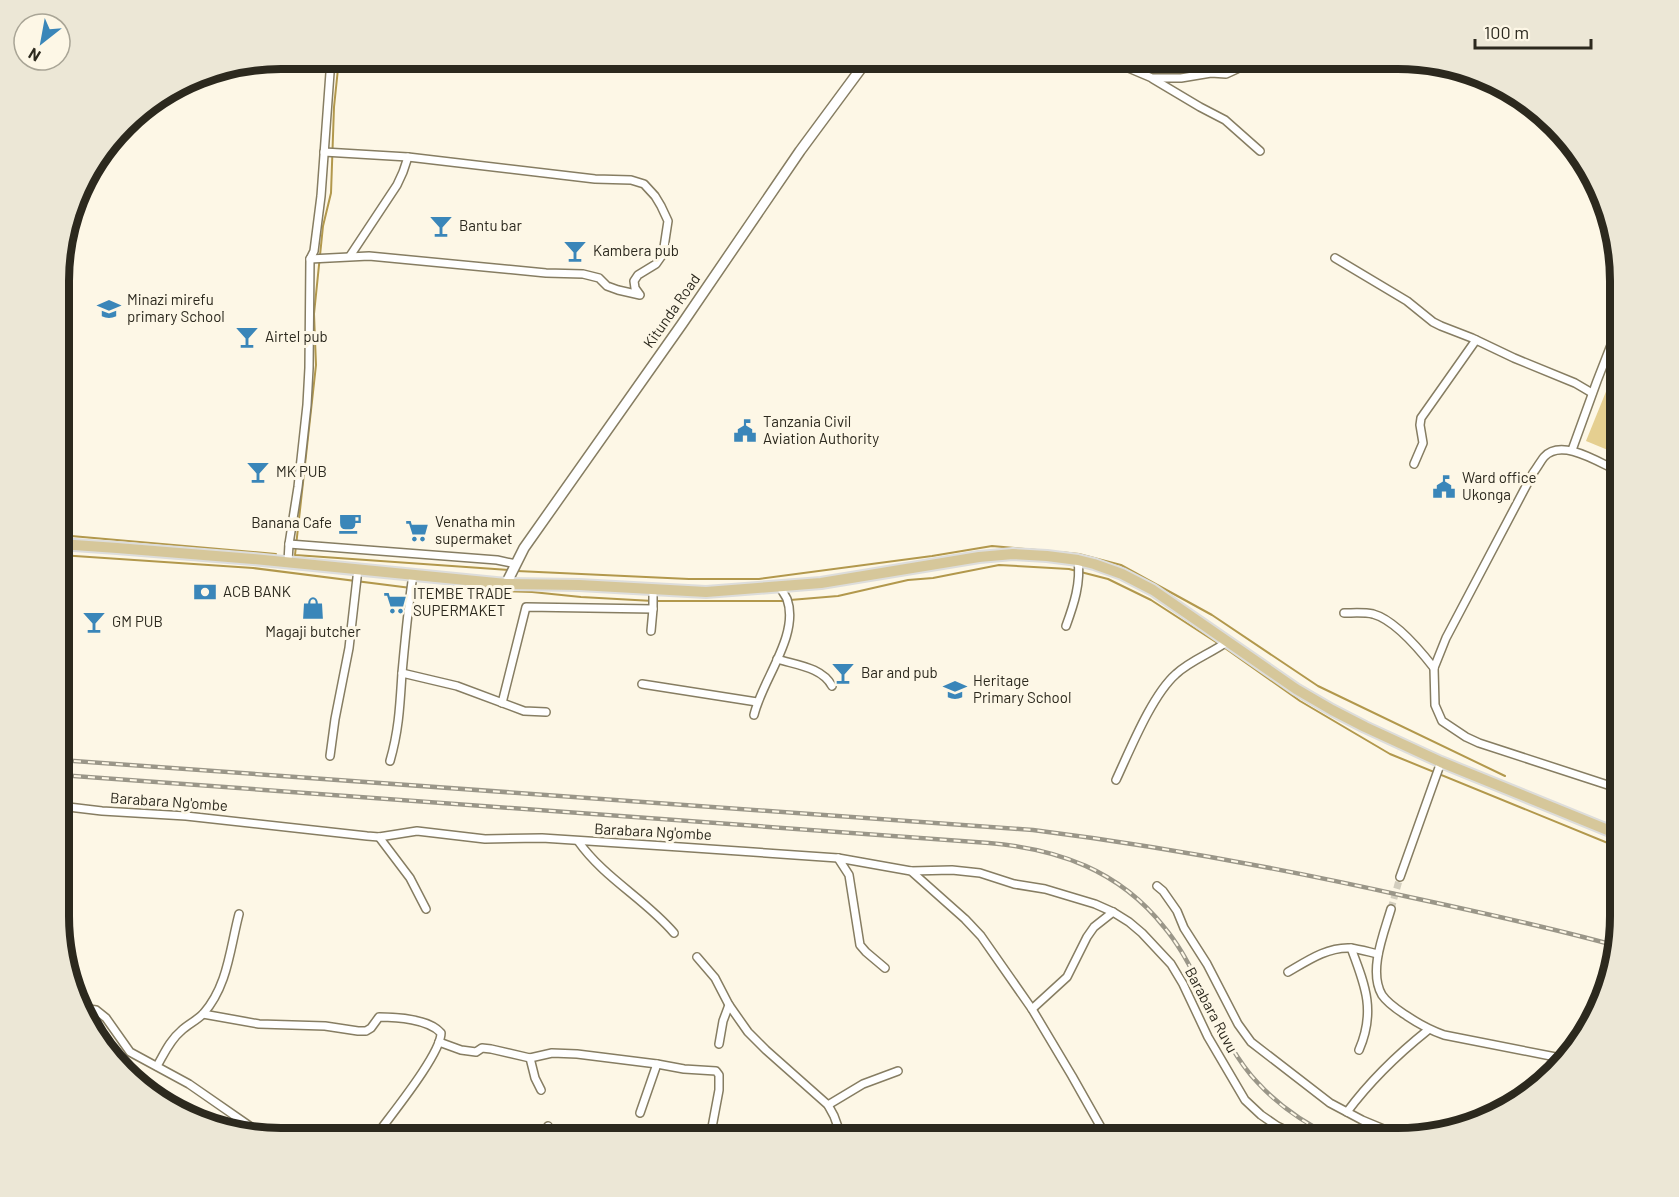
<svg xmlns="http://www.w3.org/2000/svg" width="1679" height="1197" font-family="Barlow,sans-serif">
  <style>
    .green { fill: #e5cf90 }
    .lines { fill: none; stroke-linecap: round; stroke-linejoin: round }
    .stream { stroke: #b2984c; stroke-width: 2 }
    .minor-tunnel { stroke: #d3cebe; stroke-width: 7; stroke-dasharray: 7 3.5; stroke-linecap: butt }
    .minor-casing { stroke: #867d62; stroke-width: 10 }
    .tertiary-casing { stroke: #867d62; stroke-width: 12 }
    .primary-casing { stroke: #dddddb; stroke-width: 14 }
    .minor { stroke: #fff; stroke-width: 7 }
    .tertiary { stroke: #fff; stroke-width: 9 }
    .primary { stroke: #d6c79a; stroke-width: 10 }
    .rail-casing { stroke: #9a9688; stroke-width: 4.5 }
    .rail { stroke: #fdf7e6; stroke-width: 2; stroke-dasharray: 7; stroke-linecap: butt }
    .labels { text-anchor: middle; stroke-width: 6; stroke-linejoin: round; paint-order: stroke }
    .poi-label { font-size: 15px; fill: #2c291e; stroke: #fdf7e6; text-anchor: start }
    .street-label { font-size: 15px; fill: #2c291e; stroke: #fdf7e6 }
    .rim { fill: none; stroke: #2c291e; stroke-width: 8 }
  </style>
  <rect width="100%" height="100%" fill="#fdf7e6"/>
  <g class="green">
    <polygon points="506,59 581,59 576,72"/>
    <polygon points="1620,357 1620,455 1586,441"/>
  </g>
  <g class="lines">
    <g class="stream">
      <polyline points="339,59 334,107 331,193 323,226 314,314 316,365 295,555 509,570"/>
      <polyline points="60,535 276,554"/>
      <polyline points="1060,552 1079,554 1121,565 1212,615 1318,686 1505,776"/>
      <polyline points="60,555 253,568 411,588 532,592 581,597 653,601 784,601"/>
      <polyline points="517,571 689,579 759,579 932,556 992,546 1037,550"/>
      <polyline points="790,600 838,596 908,580 933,578 999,565 1069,569 1108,579 1151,600 1222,646 1300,701 1390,754 1620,848"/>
    </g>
    <polyline class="minor-tunnel" points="1391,909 1400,877"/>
    <g class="minor-casing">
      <g id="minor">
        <polyline points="1107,59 1152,78 1181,78 1211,73 1226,74 1237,69 1247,59"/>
        <polyline points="1153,79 1200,107 1225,120 1260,151"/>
        <polyline points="350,256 397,185 403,172 408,157"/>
        <polyline points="1335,258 1407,301 1433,322 1441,326 1472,338 1514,358 1575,383 1592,393"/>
        <polyline points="310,259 369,256 546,273 583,274 599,278 607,286 618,290 640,295 635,288 634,281 638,275 656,264 663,254 666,234 668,221 661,206 655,196 644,184 631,180 595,179 408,157 324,152"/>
        <polyline points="1572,450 1597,381 1620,322"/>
        <polyline points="1414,464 1423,443 1420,425 1421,418 1476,340"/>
        <path d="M1620,472C1601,464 1562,437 1544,457C1540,462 1537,468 1533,473L1446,638L1434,668L1435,705L1442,721L1466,737L1479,743L1620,789"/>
        <polyline points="289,544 497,560 516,564"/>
        <polyline points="288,562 289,544 298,487 307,405 309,368 310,259 314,251 321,196 331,59"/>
        <path d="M1344,613C1353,613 1364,612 1373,614C1395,620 1420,650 1434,668"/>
        <path d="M1066,626C1074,604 1081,583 1078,560"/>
        <polyline points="651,631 653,609 653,589"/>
        <path d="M777,659C796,665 822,667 832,686"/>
        <polyline points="402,673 457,686 524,711 546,712"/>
        <polyline points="642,684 757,702"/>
        <polyline points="502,703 526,607 653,609"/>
        <path d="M754,715C762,680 800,635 787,599C785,595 782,591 780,587"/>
        <polyline points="330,756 335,719 349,648 358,569"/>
        <path d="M390,761C399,730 400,704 402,673C405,641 408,607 413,575"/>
        <path d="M1116,780C1130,750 1152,695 1176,674C1191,660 1212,653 1228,641"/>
        <polyline points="60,806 102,811 186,816 367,836 379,837 417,831 485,839 542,838 680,847 838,858 911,871 965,919 981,936 1032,1009 1072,1076 1107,1138"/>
        <polyline points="379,837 410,878 426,909"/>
        <path d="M578,841C604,878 645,899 674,933"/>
        <polyline points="838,858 849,875 860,945 866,952 885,968"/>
        <polyline points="911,871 952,870 980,873 1014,884 1045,889 1095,904 1113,912 1129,922 1142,933 1171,964 1183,984 1208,1037 1245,1100 1261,1115 1277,1126 1302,1138"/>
        <polyline points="1400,877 1441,762"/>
        <polyline points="1157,886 1163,891 1177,911 1184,928 1207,964 1238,1024 1251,1042 1330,1103 1362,1120 1403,1137"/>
        <path d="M1391,909C1384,933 1368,971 1382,995C1388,1004 1398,1010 1407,1016C1419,1024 1430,1030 1444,1035L1566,1059"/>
        <path d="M1351,948C1365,985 1376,1011 1359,1050"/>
        <polyline points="697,957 715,978 729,1005 748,1032 766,1050 828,1105 834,1116 842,1138"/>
        <path d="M1288,972C1307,961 1327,947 1350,948C1359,949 1369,952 1378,954"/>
        <polyline points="82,1008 96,1010 106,1018 130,1052 189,1084 267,1138"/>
        <polyline points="1032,1009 1067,977 1087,937 1094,927 1113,912"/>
        <path d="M203,1014L259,1024L325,1026L358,1031H366L371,1028L379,1017C396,1017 429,1019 441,1033C441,1053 395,1110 381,1129L378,1138"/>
        <polyline points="439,1042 461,1050 476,1052 482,1048 491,1049 530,1058 552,1053 577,1054 657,1064 684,1069 716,1071 719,1075 719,1090 710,1138"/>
        <polyline points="719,1044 723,1021 729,1005"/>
        <polyline points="530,1058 535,1078 541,1090"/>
        <path d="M157,1066C164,1054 170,1040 181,1031C187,1025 196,1021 203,1014C228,986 230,948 239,914"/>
        <polyline points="828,1105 863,1084 898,1071"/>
        <path d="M1347,1112C1370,1081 1398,1054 1428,1030"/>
        <polyline points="640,1113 657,1064"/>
        <polyline points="545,1138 548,1126"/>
      </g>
    </g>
    <g class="tertiary-casing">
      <polyline id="tertiary" points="506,584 524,548 682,324 800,151 868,59"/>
    </g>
    <g class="primary-casing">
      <polyline id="primary" points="60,544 117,548 253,559 506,584 579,585 706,592 821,583 979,557 1013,554 1047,556 1078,560 1094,564 1122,574 1153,590 1296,689 1332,710 1365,727 1441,762 1620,835"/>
    </g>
    <use href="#minor" class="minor"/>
    <use href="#tertiary" class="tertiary"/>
    <use href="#primary" class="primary"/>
    <g class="rail-casing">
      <g id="rail">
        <path d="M60,760L1033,830C1160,846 1284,869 1409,897C1479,912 1548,927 1617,946"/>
        <path d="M60,775L989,843C1058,849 1119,870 1164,927C1181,947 1192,971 1204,993C1219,1024 1234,1058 1258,1083C1280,1107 1306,1124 1335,1138"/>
      </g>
    </g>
    <use href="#rail" class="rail"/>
  </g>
  <defs>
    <g id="bar-bare" transform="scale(1.8)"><path d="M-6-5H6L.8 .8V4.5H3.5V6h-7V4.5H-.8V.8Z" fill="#3a86b9" stroke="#fdf7e6" stroke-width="2.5" paint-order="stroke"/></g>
    <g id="school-bare" transform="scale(1.8)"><path d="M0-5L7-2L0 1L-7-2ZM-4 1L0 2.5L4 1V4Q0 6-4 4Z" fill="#3a86b9" stroke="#fdf7e6" stroke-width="2.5" paint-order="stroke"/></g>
    <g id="civic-bare" transform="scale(1.8)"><path d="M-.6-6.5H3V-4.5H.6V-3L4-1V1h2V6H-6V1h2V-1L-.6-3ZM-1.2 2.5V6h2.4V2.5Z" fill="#3a86b9" stroke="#fdf7e6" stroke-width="2.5" paint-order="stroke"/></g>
    <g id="cafe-bare" transform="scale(1.8)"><path d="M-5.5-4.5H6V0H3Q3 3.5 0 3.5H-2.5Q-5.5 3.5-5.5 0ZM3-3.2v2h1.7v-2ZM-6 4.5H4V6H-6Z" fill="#3a86b9" stroke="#fdf7e6" stroke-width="2.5" paint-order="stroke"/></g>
    <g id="supermarket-bare" transform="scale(1.8)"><path d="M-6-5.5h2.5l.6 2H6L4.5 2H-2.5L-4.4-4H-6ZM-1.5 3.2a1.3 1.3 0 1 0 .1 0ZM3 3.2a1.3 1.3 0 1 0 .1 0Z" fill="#3a86b9" stroke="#fdf7e6" stroke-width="2.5" paint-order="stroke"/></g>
    <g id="bank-bare" transform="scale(1.8)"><path d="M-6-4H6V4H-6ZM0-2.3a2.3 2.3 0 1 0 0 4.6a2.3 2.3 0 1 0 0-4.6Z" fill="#3a86b9" stroke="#fdf7e6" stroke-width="2.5" paint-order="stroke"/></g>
    <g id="shop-bare" transform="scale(1.8)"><path d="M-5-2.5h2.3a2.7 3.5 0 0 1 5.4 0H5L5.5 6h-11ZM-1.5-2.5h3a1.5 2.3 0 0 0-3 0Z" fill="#3a86b9" stroke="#fdf7e6" stroke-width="2.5" paint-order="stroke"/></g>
  </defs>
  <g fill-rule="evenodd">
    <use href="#bar-bare" x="441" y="226"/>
    <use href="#bar-bare" x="575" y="251"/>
    <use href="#school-bare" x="109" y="309"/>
    <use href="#bar-bare" x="247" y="337"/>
    <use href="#civic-bare" x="745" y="431"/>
    <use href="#bar-bare" x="258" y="472"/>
    <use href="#civic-bare" x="1444" y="487"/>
    <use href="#cafe-bare" x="350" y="523"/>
    <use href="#supermarket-bare" x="417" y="531"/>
    <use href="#bank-bare" x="205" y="592"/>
    <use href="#supermarket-bare" x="395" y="603"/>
    <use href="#shop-bare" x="313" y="608"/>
    <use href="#bar-bare" x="94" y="622"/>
    <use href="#bar-bare" x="843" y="673"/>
    <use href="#school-bare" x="955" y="690"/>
  </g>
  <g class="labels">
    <g class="poi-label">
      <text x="459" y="231">Bantu bar</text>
      <text x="593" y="256">Kambera pub</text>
      <text x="127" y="305">Minazi mirefu<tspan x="127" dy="17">primary School</tspan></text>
      <text x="265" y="342">Airtel pub</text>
      <text x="763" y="427">Tanzania Civil<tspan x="763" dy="17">Aviation Authority</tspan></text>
      <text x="276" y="477">MK PUB</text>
      <text x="1462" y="483">Ward office<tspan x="1462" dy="17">Ukonga</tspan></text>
      <text x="435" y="527">Venatha min<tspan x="435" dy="17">supermaket</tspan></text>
      <text x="332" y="528" text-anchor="end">Banana Cafe</text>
      <text x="223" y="597">ACB BANK</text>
      <text x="413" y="599">ITEMBE TRADE<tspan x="413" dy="17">SUPERMAKET</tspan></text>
      <text x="112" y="627">GM PUB</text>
      <text x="313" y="637" text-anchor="middle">Magaji butcher</text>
      <text x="861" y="678">Bar and pub</text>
      <text x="973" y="686">Heritage<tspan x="973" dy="17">Primary School</tspan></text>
    </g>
    <g class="street-label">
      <text transform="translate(672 311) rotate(-55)" y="5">Kitunda Road</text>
      <text transform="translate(169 802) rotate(4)" y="5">Barabara Ng'ombe</text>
      <text transform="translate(653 832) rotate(3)" y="5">Barabara Ng'ombe</text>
      <text transform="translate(1211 1010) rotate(62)" y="5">Barabara Ruvu</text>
    </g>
  </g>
  <path d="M0 0H1679V1197H0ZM281 69H1398A212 212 0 0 1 1610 281V916A212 212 0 0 1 1398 1128H281A212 212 0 0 1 69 916V281A212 212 0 0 1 281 69Z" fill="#ece7d6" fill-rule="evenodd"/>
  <path class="rim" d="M281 69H1398A212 212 0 0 1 1610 281V916A212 212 0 0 1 1398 1128H281A212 212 0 0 1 69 916V281A212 212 0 0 1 281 69Z"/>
  <g transform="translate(42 42) rotate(211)"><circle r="28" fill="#fdf7e6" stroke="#a9a596" stroke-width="1.5"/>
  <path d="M0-4.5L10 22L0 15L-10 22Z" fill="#3a86b9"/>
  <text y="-9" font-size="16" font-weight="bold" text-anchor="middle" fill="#2c291e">N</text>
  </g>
  <path d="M1475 39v9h116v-9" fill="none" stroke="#2c291e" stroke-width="3"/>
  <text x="1484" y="39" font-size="18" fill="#2c291e" stroke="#fdf7e6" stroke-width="4.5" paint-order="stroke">100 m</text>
</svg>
